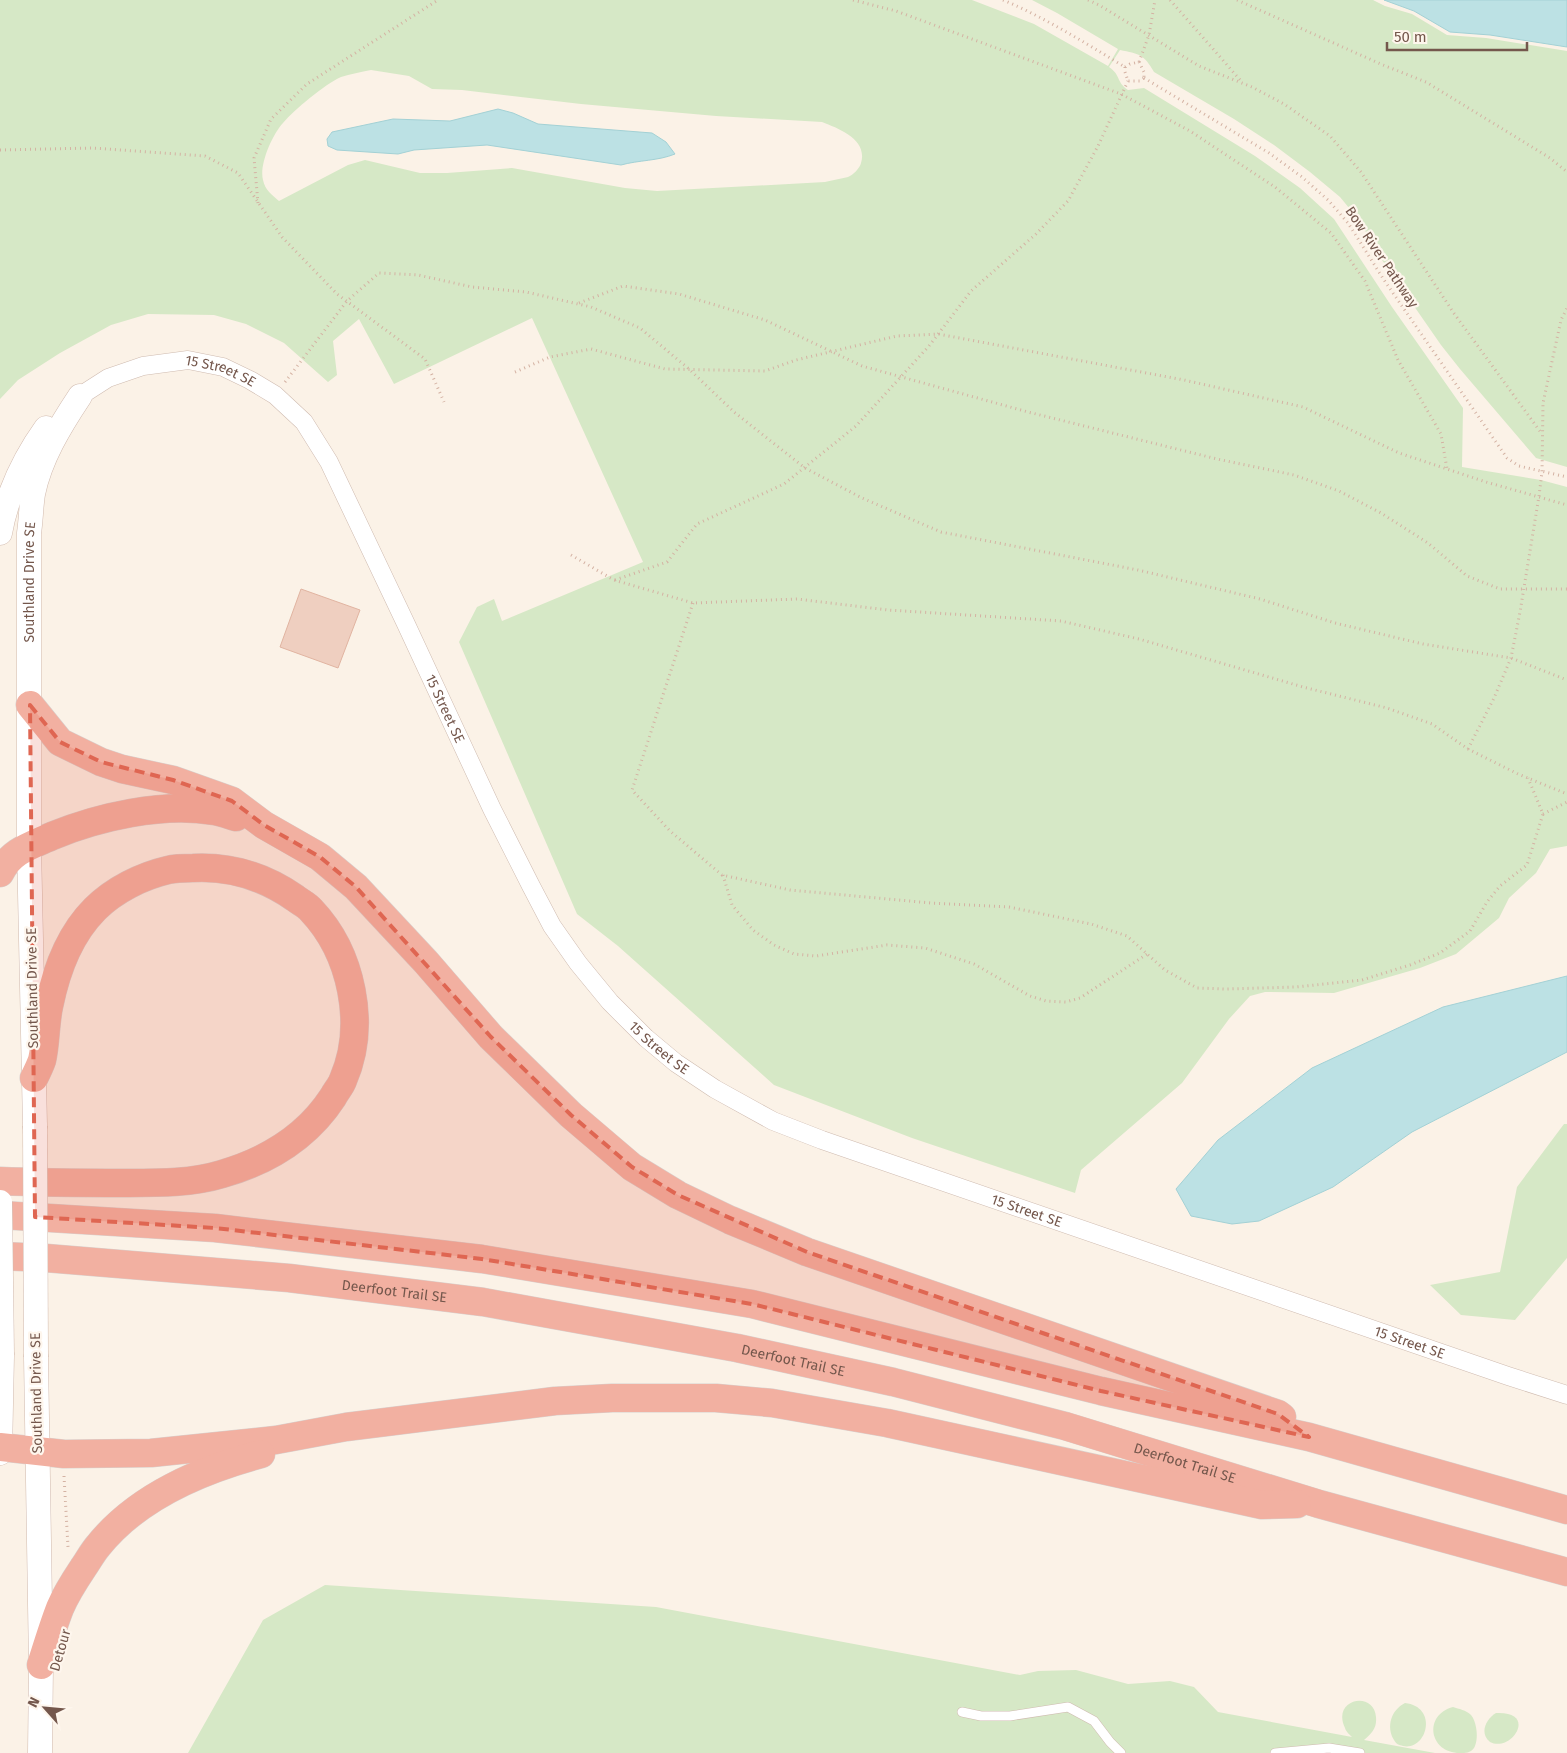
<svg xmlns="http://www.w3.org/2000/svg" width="1567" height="1753" font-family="'Fira Sans',sans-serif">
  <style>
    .green { fill: #d6e8c6; fill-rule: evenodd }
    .water { fill: #bce1e4; stroke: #a3d1d5 }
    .building { fill: #efcfc0; stroke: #e1b4a1 }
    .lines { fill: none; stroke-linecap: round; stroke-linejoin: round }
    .lane-casing { stroke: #cfbbb0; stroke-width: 10 }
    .street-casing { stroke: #cfbbb0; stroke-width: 19 }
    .secondary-casing { stroke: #d1baae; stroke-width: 25 }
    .highway-casing { stroke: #d8d0cd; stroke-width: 29 }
    .path { stroke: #d4b2a3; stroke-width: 3; stroke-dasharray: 1 4; stroke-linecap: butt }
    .lane { stroke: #fff; stroke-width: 9 }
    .street { stroke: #fff; stroke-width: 18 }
    .secondary { stroke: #fff; stroke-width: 24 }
    .highway { stroke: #f2b0a1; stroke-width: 28 }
    .secondary-bridge-casing { stroke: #d1baae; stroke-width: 25; stroke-linecap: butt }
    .secondary-bridge { stroke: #fff; stroke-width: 24 }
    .marked { fill: #df6652; fill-opacity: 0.2; stroke: #df6652; stroke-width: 4; stroke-dasharray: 10 6; stroke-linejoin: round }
    .labels { text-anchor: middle; stroke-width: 4.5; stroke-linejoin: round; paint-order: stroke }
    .street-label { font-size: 14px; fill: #74574c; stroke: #fef6ed }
  </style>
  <rect width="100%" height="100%" fill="#fbf2e7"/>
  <g class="green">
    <path d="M0,0H972L1034,24L1108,66L1118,49L1057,13L1032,0H1373L1385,6L1412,14L1447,35L1486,38L1567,51V467L1536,458L1460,369L1441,345L1382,260L1359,220L1340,197L1310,172L1274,145L1234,119L1154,72C1144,54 1139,54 1120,50L1109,67C1121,75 1116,82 1128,90L1144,88L1255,156L1300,188L1334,219L1392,307L1463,408L1462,467L1541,480L1567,487V846L1550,849L1536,873L1509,898L1499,918L1456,954L1420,968L1334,993L1265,992L1250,996L1229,1019L1182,1083L1081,1170L1075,1193L912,1138L774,1085L618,946L577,914L459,642L477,607L494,599L502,621L643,562L532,318L394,384L359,319L333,341L337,375L328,382L284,343L246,324L214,315L148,314L111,325L60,353L18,380L0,399ZM371,70L409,76L432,89L462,90L581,104L716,116L822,122C840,129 868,140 861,163C860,168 853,175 848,177C841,179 832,180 825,182L657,191L625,188L512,168L447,173H420L365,160L348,165L279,201C272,195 265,190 263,180C259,165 272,135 283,123C294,110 325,84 341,77C350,74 361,72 371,70Z"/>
    <polygon points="1564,1124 1567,1124 1567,1258 1515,1320 1461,1315 1430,1285 1500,1272 1517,1187"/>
    <path d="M325,1585L656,1607L1020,1675L1038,1671L1076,1670L1128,1684L1170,1681L1194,1687L1218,1712L1352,1737C1350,1735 1346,1732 1345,1728C1331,1699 1374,1690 1376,1717C1377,1728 1372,1733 1364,1740L1435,1753H188L263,1620Z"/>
    <path d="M1405,1703C1439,1707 1427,1751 1403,1746C1399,1745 1396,1744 1394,1740C1386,1727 1391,1710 1405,1703Z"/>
    <path d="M1453,1707C1459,1709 1466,1710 1471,1715C1477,1722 1479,1740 1474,1748C1470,1753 1466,1753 1460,1753C1429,1753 1423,1715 1453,1707Z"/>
    <path d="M1496,1713C1539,1711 1511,1753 1490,1742C1479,1733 1486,1719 1496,1713Z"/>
  </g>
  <g class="water">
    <polygon points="1384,0 1567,0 1567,47 1490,35 1450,32 1414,11"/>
    <path d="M498,109L513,113L538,124L652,133L666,142L675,154C658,161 639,160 621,165L487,145L414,150L398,154L337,150L328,146L327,139L332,132L393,119L450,121Z"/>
    <polygon points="1567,976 1567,1052 1412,1132 1333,1187 1259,1221 1232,1224 1191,1216 1176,1189 1218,1140 1312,1068 1443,1007"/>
  </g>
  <polygon class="building" points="301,589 360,610 338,668 280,647"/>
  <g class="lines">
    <g class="lane-casing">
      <g id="lane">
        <polyline points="962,1712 981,1716 1010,1716 1068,1707 1094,1721 1110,1742 1121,1753"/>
        <polyline points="1275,1753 1329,1748 1360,1753"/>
      </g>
    </g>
    <g class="street-casing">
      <g id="street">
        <path id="s1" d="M80,396L108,378L143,366L188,360L223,367L250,380L275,395L304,422L329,462L406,624L492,809L531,886L552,926L578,963L610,1002L646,1038L676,1063L715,1089L773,1121L822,1140L1508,1376L1567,1395"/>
      </g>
    </g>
    <g class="secondary-casing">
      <g id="secondary">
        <path d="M0,533C7,495 23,460 46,428"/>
        <path id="s2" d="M35,1126L29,846V533C31,520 31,507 33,494C40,459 60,426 80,396"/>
        <polyline points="36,1357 41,1665 40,1753"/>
        <polyline points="0,1453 2,1355"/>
      </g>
    </g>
    <g class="highway-casing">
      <g id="highway">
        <polyline points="30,705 60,742 101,762 122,769 173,780 232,801 264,825 320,857 356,887 426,962 491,1037 571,1115 632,1167 678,1195 730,1220 807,1252 1278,1414 1282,1417"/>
        <path d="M0,873C11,851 30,846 52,836C98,817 163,802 214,811C221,812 229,815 236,817"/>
        <path d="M0,1181C43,1183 86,1183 129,1183C159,1183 193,1183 222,1174C267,1161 307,1137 333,1097C336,1091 341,1086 343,1080C367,1025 352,953 311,910C307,905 300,902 295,898C265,877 230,866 193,868C185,868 176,868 168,870C142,876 114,890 95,909C69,935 56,971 49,1006C45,1024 46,1043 42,1060C40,1066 37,1072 34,1078"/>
        <polyline points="0,1215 215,1228 482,1259 752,1304 1101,1391 1309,1437 1567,1510"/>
        <path id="s3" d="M0,1256L46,1258L289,1278L483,1302L737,1348L893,1382L1065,1426L1319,1504L1567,1572"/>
        <polyline points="0,1447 64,1454 151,1453 276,1440 346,1427 555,1401 612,1398 716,1398 772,1403 887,1423 1262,1505 1297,1504"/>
        <path d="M41,1665C47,1646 53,1626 60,1608C66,1594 75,1580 83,1568C88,1561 92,1553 98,1546C138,1496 201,1470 261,1454"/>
      </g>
    </g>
    <g class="path">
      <polyline points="853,0 896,11 1121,94 1190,131 1275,187 1331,233 1365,281 1398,360 1441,434 1447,469"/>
      <path d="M1003,0C1046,18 1085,43 1125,67"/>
      <polyline points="1088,0 1099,5 1199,66 1252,87 1284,104 1330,136 1361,172 1453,312 1542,434"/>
      <polyline points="1170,0 1242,82"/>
      <polyline points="1237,0 1383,65 1426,82 1550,158 1567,172"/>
      <polyline points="1139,62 1149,35 1155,0"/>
      <polyline points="1125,67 1125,72 1128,81 1140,81 1144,78"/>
      <polyline points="1125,67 1130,64 1139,62 1144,72 1144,78"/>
      <polyline points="1144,78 1269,153 1302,177 1328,200 1348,223 1384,280 1507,458 1519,466 1567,477"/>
      <polyline points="0,150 93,148 205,156 238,173 282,237 337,294 425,359 444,402"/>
      <polyline points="258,203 254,158 271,119 307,84 438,0"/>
      <polyline points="579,303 623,286 679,294 765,320 862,366 1028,412 1217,459 1294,475 1339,491 1381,513 1428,543 1467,576 1500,589 1567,589"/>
      <polyline points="515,372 550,357 591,349 665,369 765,371 796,360 897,336 938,334 1184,380 1303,407 1399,453 1486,482 1567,505"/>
      <polyline points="285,382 347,301 379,273 418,275 472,287 526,292 591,307 640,328 689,369 734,412 805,468 862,498 941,532 1138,570 1260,599 1335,623 1423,644 1511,658 1567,680"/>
      <polyline points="571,555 614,580 693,603 797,599 888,610 1061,621 1139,639 1303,687 1387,708 1432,724 1468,749 1518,774 1567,794"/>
      <polyline points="615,580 667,562 697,524 784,484 856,426 929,346 971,291 1036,234 1068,201 1098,146 1128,81"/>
      <polyline points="693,603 632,790 670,831 722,875 790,890 931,903 1009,907 1091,924 1127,936 1165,970 1197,988 1226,989 1296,987 1362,980 1410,965 1440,953 1470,931 1487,902 1500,886 1527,865 1543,814 1528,778"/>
      <polyline points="1468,749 1494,698 1511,658 1520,612 1539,496 1542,472 1543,403 1561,320 1567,308"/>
      <polyline points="1543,814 1567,802"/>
      <polyline points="723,875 732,905 753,930 774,945 794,954 816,956 887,945 925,948 974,964 1030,996 1046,1001 1066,1002 1080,998 1147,954"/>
      <polyline points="64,1476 68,1547"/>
    </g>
    <use href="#lane" class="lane"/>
    <use href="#street" class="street"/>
    <use href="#secondary" class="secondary"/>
    <use href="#highway" class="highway"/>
    <g class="secondary-bridge-casing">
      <g id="secondary-bridge">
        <polyline points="35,1126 36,1357"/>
        <polyline points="0,1202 2,1355"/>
      </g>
    </g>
    <use href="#secondary-bridge" class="secondary-bridge"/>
  </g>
  <path class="marked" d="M30,705L60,742L101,762L173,780L232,801L264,825L320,857L356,887L491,1037L571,1115L632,1167L678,1195L807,1252L1278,1414L1309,1437L1101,1391L752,1304L482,1259L215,1228L35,1217Z"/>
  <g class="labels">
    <g class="street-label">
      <text transform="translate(1382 257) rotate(56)" y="5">Bow River Pathway</text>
      <text dy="5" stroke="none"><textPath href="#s1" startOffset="150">15 Street SE</textPath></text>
      <text dy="5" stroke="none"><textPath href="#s2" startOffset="544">Southland Drive SE</textPath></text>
      <text dy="5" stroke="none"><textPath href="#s1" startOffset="570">15 Street SE</textPath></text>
      <text transform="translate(32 988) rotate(-91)" y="5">Southland Drive SE</text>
      <text dy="5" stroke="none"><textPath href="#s1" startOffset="975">15 Street SE</textPath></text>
      <text dy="5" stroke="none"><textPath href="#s1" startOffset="1380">15 Street SE</textPath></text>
      <text dy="5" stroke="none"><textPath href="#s3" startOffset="396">Deerfoot Trail SE</textPath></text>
      <text dy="5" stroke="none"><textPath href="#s1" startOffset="1785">15 Street SE</textPath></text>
      <text dy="5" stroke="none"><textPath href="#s3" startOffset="801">Deerfoot Trail SE</textPath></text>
      <text transform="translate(36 1393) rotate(-91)" y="5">Southland Drive SE</text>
      <text dy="5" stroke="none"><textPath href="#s3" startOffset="1206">Deerfoot Trail SE</textPath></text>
      <text transform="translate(60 1650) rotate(-74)" y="5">Detour</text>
    </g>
  </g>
  <g transform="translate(45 1708) rotate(297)" stroke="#fef6ed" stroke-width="4" paint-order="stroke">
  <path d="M0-4L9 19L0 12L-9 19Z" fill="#74574c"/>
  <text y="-8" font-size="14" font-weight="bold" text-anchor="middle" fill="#74574c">N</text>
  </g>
  <path d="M1387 42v8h140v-8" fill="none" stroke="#74574c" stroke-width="2.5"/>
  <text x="1394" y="42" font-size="15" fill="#74574c" stroke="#fef6ed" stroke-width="4" paint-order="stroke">50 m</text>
</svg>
